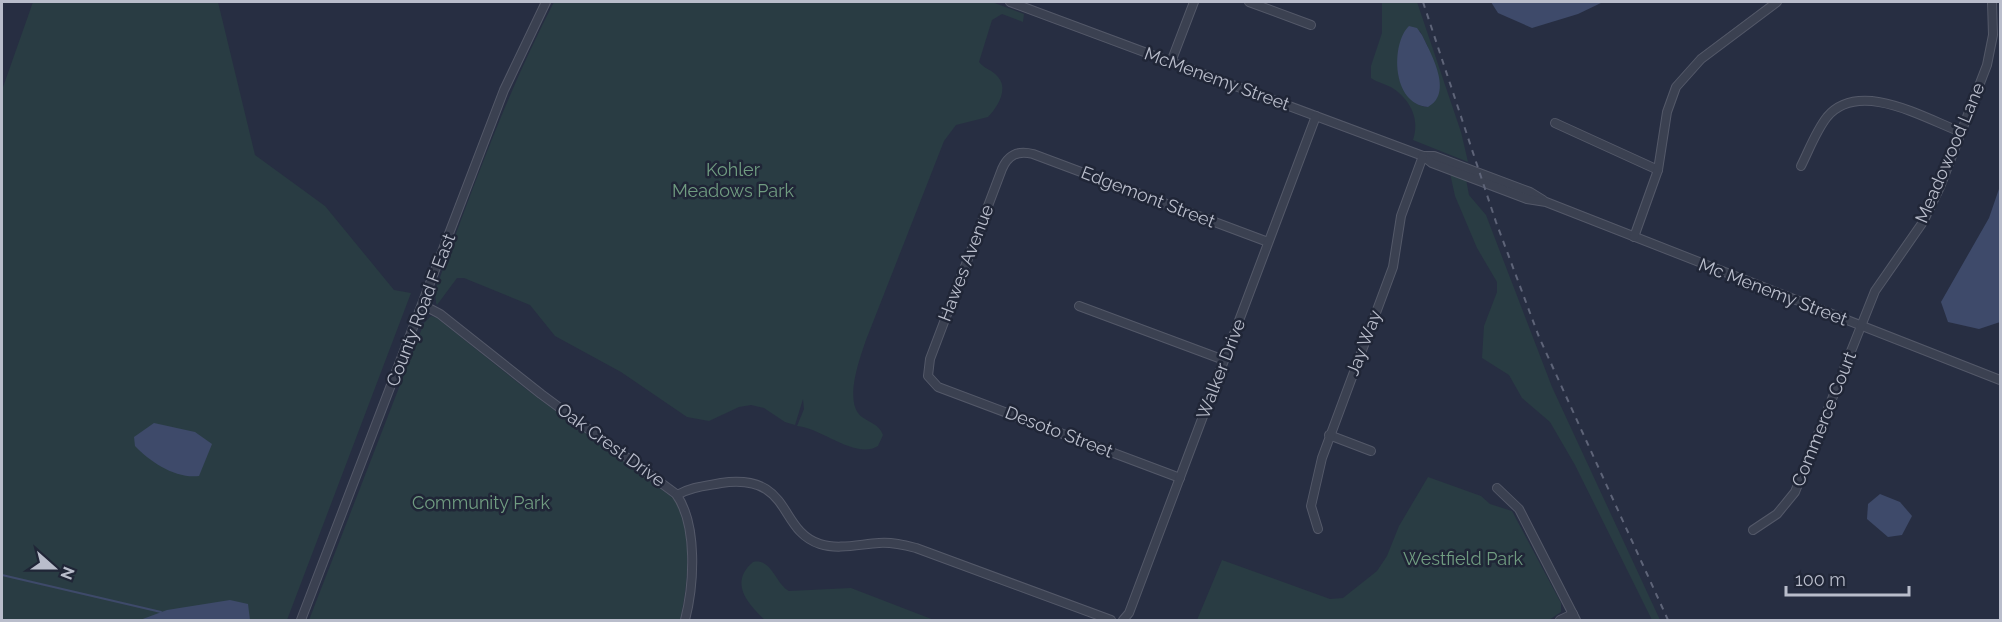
<svg xmlns="http://www.w3.org/2000/svg" width="2002" height="622" font-family="Raleway,sans-serif">
  <style>
    .green { fill: #293c43; fill-rule: evenodd }
    .water { fill: #3e4a6a }
    .lines { fill: none; stroke-linecap: round; stroke-linejoin: round }
    .stream { stroke: #3e4a6a; stroke-width: 2 }
    .minor-casing { stroke: #545969; stroke-width: 10 }
    .minor { stroke: #3b4151; stroke-width: 8 }
    .rail { stroke: #5e6478; stroke-width: 2; stroke-dasharray: 6 6; stroke-linecap: butt }
    .labels { text-anchor: middle; stroke-width: 5; stroke-linejoin: round; paint-order: stroke }
    .street-label { font-size: 18px; fill: #b9bdcb; stroke: #202637 }
    .park-label { font-size: 18px; fill: #709c81; stroke: #202637 }
  </style>
  <rect width="100%" height="100%" fill="#272e42"/>
  <g class="green">
    <polygon points="33,2 218,2 255,155 325,206 394,290 411,293 287,620 2,620 2,90"/>
    <path d="M554,2H992L1024,14L1023,22L1002,14L992,20L979,62C984,69 993,70 998,77C1009,89 997,108 988,117L956,125L944,141L866,340C860,358 843,403 862,417C870,423 879,424 883,435L878,446C856,460 822,428 797,426L804,409L803,399L795,425L785,422L764,408L751,405L739,407L709,421L687,417L621,372L555,336L530,305L464,278H457L437,305L436,303L435,291C471,193 506,94 554,2Z"/>
    <path d="M1382,2H1417L1461,132L1468,162L1413,140C1420,120 1411,101 1394,89C1387,84 1378,83 1371,78V66L1382,33ZM1420,31L1428,47L1427,107C1417,106 1415,102 1408,94C1393,75 1398,62 1403,39Z"/>
    <polygon points="1450,173 1466,179 1469,195 1486,215 1552,387 1660,620 1652,620 1575,465 1550,422 1522,398 1509,375 1482,358 1484,326 1497,292 1497,282 1477,248 1455,196"/>
    <path d="M431,316L437,318L526,389L673,498C694,529 688,586 680,620H309L424,323Z"/>
    <polygon points="1428,477 1481,496 1490,504 1512,511 1561,603 1561,612 1549,620 1197,620 1222,560 1330,599 1343,598 1377,571 1387,556 1399,526"/>
    <path d="M753,562C772,558 775,583 789,591L851,588L934,620H765C749,605 728,583 753,562Z"/>
  </g>
  <g class="water">
    <polygon points="1491,2 1603,2 1578,14 1532,28 1498,13"/>
    <path d="M1409,26L1417,28L1422,35C1431,54 1454,93 1428,107C1391,104 1391,43 1409,26Z"/>
    <polygon points="2000,186 2000,322 1979,329 1948,322 1941,302 1989,218"/>
    <path d="M154,423L195,432L212,444L199,476C176,479 150,462 135,446L134,437Z"/>
    <polygon points="1880,494 1900,502 1912,516 1902,535 1888,537 1867,519 1868,504"/>
    <polygon points="230,600 248,604 250,620 140,620 167,610"/>
  </g>
  <g class="lines">
    <polyline class="stream" points="2,575 161,612"/>
    <g class="minor-casing">
      <g id="minor">
        <polyline points="1010,2 1423,156 1434,156 1530,192 1543,200"/>
        <polyline points="1249,2 1311,25"/>
        <polyline points="1171,62 1194,2"/>
        <polyline points="1555,123 1658,170"/>
        <polyline points="1423,156 1432,163 1527,199 1546,202 2000,380"/>
        <path d="M1801,166C1809,150 1816,131 1827,117C1859,79 1924,118 1961,132"/>
        <polyline points="1634,237 1658,170 1667,112 1676,87 1701,59 1777,2"/>
        <path d="M423,305L440,314L541,394L676,494C698,525 694,585 685,620"/>
        <polyline points="1079,306 1224,360"/>
        <polyline points="1329,435 1371,451"/>
        <path d="M1180,478L938,387L928,376L930,359L1002,169C1008,155 1018,150 1033,154L1268,242"/>
        <polyline points="1497,488 1519,509 1576,620"/>
        <path d="M677,495C691,487 705,486 721,483C793,473 777,530 820,544C838,550 861,544 879,543C892,542 904,545 916,548L1111,620"/>
        <polyline points="1318,529 1311,506 1322,458 1393,267 1401,216 1423,156"/>
        <polyline points="1753,530 1777,514 1795,492 1875,291 1923,222 1940,187 1987,65 1993,35 1992,2"/>
        <polyline points="301,620 504,90 546,2"/>
        <polyline points="1123,620 1129,613 1316,116"/>
        <polyline points="1560,620 1573,614"/>
      </g>
    </g>
    <use href="#minor" class="minor"/>
    <polyline class="rail" points="1423,2 1496,222 1539,337 1668,620"/>
  </g>
  <g class="labels">
    <g class="street-label">
      <text transform="translate(1217 79) rotate(20)" y="6">McMenemy Street</text>
      <text transform="translate(1950 153) rotate(-67)" y="6">Meadowood Lane</text>
      <text transform="translate(1148 197) rotate(21)" y="6">Edgemont Street</text>
      <text transform="translate(966 263) rotate(-69)" y="6">Hawes Avenue</text>
      <text transform="translate(1773 292) rotate(21)" y="6">Mc Menemy Street</text>
      <text transform="translate(421 310) rotate(-69)" y="6">County Road F East</text>
      <text transform="translate(1364 343) rotate(-69)" y="6">Jay Way</text>
      <text transform="translate(1221 369) rotate(-69)" y="6">Walker Drive</text>
      <text transform="translate(1824 419) rotate(-68)" y="6">Commerce Court</text>
      <text transform="translate(1059 432) rotate(21)" y="6">Desoto Street</text>
      <text transform="translate(611 445) rotate(36)" y="6">Oak Crest Drive</text>
    </g>
    <g class="park-label">
      <text x="733" y="176">Kohler<tspan x="733" dy="21">Meadows Park</tspan></text>
      <text x="481" y="509">Community Park</text>
      <text x="1463" y="565">Westfield Park</text>
    </g>
  </g>
  <rect width="2002" height="622" fill="none" stroke="#b9bdcb" stroke-width="6"/>
  <g transform="translate(54 568) rotate(111)" stroke="#202637" stroke-width="4.5" paint-order="stroke">
  <path d="M0-4.5L10 22L0 15L-10 22Z" fill="#b9bdcb"/>
  <text y="-9" font-size="16" font-weight="bold" text-anchor="middle" fill="#b9bdcb">N</text>
  </g>
  <path d="M1786 586v9h123v-9" fill="none" stroke="#b9bdcb" stroke-width="3"/>
  <text x="1795" y="586" font-size="18" fill="#b9bdcb" stroke="#202637" stroke-width="4.5" paint-order="stroke">100 m</text>
</svg>
